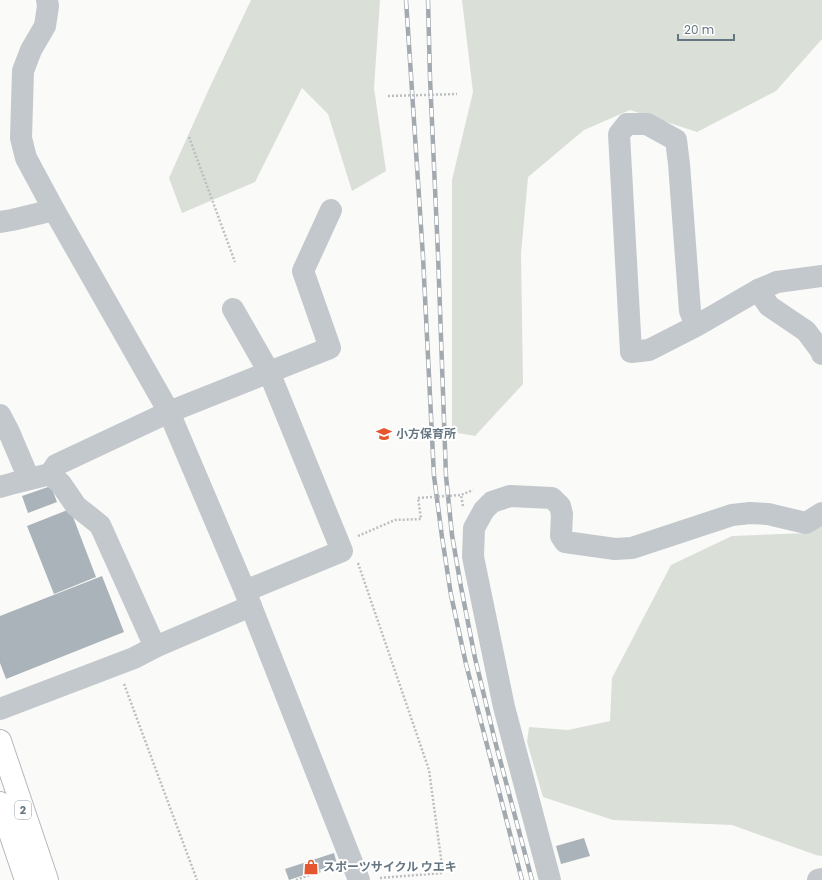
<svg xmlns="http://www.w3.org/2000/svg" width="822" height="880" font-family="Poppins,'Noto Sans JP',sans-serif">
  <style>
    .green { fill: #dadfd7 }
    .building { fill: #aab3b9 }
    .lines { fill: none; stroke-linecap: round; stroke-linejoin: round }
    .highway-casing { stroke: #b4b9bd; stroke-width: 24 }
    .path { stroke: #bbbfc2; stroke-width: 2.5; stroke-dasharray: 2 2; stroke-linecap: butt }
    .minor { stroke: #c3c8cc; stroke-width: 22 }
    .highway { stroke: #fff; stroke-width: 22 }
    .rail-casing { stroke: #a2aab0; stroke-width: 4.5 }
    .rail { stroke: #fff; stroke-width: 3; stroke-dasharray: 9; stroke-linecap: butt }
    .path-bridge { stroke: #bbbfc2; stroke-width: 2.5; stroke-dasharray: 2 2; stroke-linecap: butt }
    .labels { text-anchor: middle; stroke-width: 4; stroke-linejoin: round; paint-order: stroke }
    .shield { fill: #fff; stroke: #939fa8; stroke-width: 1 }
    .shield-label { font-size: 11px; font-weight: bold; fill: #657683 }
    .poi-label { font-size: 12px; font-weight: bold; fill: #657683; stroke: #fff; text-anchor: start }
  </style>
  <rect width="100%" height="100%" fill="#fafaf8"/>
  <g class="green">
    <polygon points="251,0 380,0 374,88 386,171 352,191 328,114 302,88 255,182 182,213 169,178 208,91"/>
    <polygon points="462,0 822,0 822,39 776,91 697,132 630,110 584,130 528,177 521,254 523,384 475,436 452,432 452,180 473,92"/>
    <polygon points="822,524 822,856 816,855 732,825 613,820 543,797 527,742 529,727 568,730 610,721 612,678 671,565 732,536 807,533"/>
  </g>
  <g class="building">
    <polygon points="51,486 57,502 28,513 22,496"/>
    <polygon points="70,509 96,577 54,594 27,526"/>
    <polygon points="102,576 124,632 6,679 0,663 0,616"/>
    <polygon points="584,838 590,856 561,864 556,846"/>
    <polygon points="334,853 337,864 289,880 285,869"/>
  </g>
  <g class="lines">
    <g class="highway-casing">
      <g id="highway">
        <polyline points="0,741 47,880"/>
        <polyline points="0,803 26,880"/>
      </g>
    </g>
    <g class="path">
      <polyline points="189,137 235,262"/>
      <polyline points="463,506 461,495 473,490"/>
      <polyline points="358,536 395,520 421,519 418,498"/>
      <polyline points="358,563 429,770 443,873 379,878"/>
      <polyline points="124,684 197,880"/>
      <polyline points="296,880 332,867"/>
    </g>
    <g class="minor">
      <polyline points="54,210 169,412 245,591 359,880"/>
      <polyline points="0,222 12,220 54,210 26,158 21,138 23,71 31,50 45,26 48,6 47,0"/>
      <polyline points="758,290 769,306 806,331 821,351 822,354"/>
      <polyline points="233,309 269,372 342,551 245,591"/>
      <polyline points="696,326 690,311 679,164 676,140 647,124 627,124 619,134 631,352 649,350 696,326 758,290 777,282 822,276"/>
      <polyline points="0,415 9,432 29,479"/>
      <polyline points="50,474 61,484 76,506 100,525 155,647"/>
      <polyline points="0,487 14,483 50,474 56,465 169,412 330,348 303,271 331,210"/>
      <polyline points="0,709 134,658 155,647 251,606"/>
      <polyline points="550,880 504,707 473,557 474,528 484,510 492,502 510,496 552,498 560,506 562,514 561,536 565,542 615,549 632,548 732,515 750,513 768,514 806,523 822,513"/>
      <polyline points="818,880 822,879"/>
    </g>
    <use href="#highway" class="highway"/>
    <g class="rail-casing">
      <g id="rail">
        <polyline points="406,0 423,257 434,476 442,537 451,595 466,664 522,880"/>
        <polyline points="428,0 430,78 438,254 446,476 452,535 461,587 475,658 495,741 532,880"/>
      </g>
    </g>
    <use href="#rail" class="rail"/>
    <g class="path-bridge">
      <polyline points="388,96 457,94"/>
      <polyline points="418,498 461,495"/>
    </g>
  </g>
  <defs>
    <g id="school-bare" transform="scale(1.2)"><path d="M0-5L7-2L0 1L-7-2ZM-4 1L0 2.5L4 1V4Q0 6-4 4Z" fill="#e4572e" stroke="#fff" stroke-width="2.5" paint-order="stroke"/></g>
    <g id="shop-bare" transform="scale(1.2)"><path d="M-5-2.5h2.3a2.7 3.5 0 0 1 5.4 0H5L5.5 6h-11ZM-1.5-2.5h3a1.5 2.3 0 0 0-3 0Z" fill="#e4572e" stroke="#fff" stroke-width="2.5" paint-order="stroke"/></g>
  </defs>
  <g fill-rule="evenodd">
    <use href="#school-bare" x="384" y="434"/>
    <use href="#shop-bare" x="311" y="867"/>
  </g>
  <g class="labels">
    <rect class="shield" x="15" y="801" width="16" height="18" rx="3"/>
    <g class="shield-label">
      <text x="23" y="814">2</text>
    </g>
    <g class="poi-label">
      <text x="396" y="438">小方保育所</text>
      <text x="323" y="871">スポーツサイクル ウエキ</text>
    </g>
  </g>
  <path d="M678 34v6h56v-6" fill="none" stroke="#657683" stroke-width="2"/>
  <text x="684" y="34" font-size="12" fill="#657683" stroke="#ffffff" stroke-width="3" paint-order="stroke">20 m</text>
</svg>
